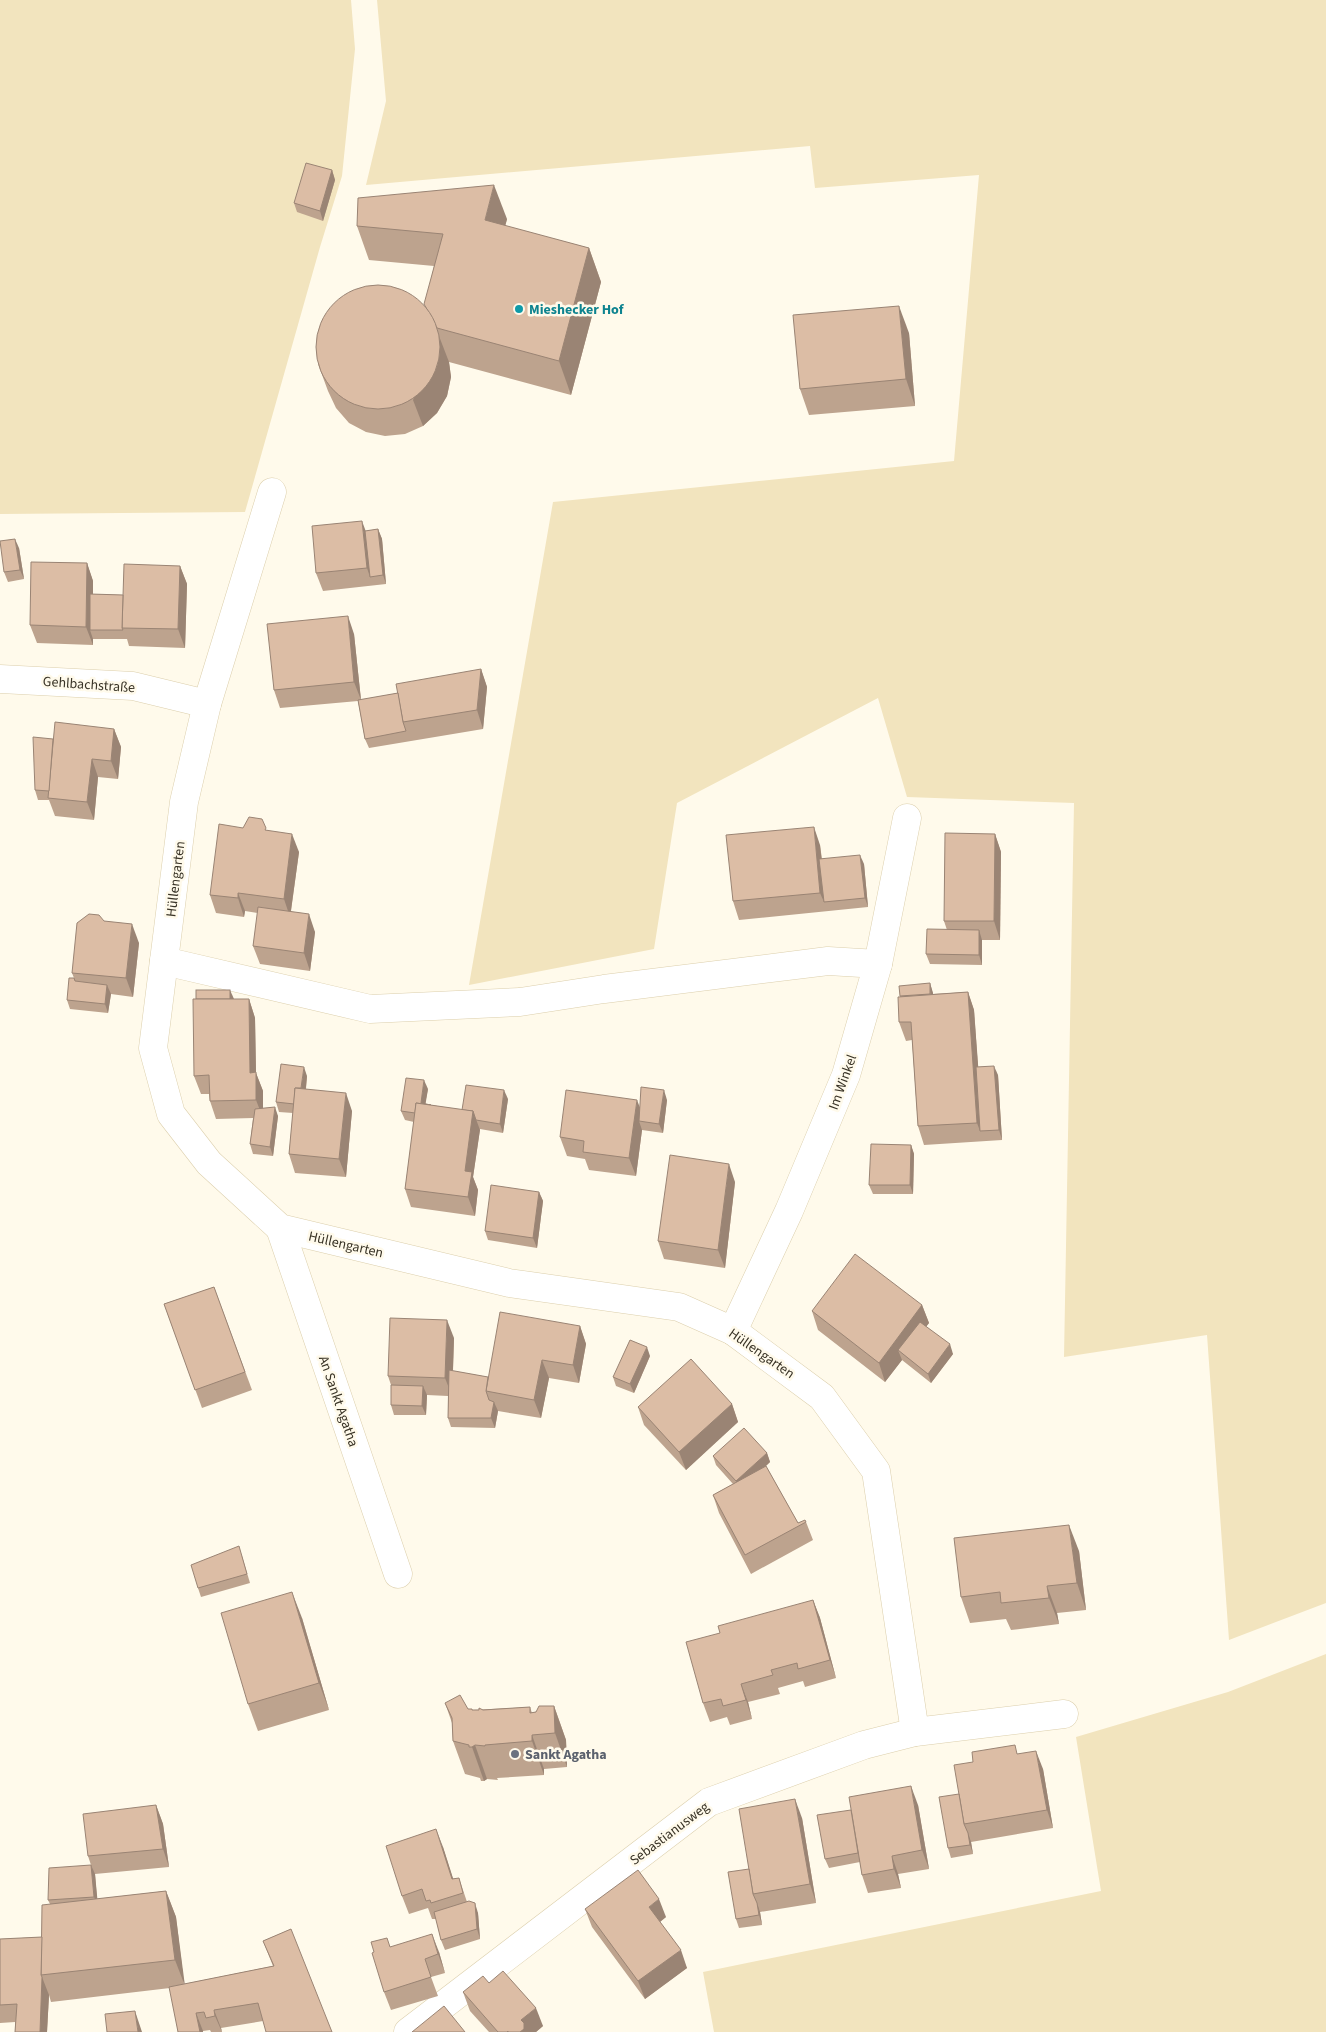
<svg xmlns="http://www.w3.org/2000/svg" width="1326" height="2032" font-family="'Source Sans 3',sans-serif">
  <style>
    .green { fill: #f2e4be }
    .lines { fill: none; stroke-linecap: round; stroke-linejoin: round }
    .minor-casing { stroke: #dccfac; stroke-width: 29 }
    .minor { stroke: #fff; stroke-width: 28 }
    .wall { fill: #bda38e }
    .shaded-wall { fill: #9a8474 }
    .building { fill: #dcbda5; stroke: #9a8474 }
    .culture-dot { fill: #0f9aa8; stroke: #fffaeb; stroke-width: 2 }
    .worship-dot { fill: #6b7280; stroke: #fffaeb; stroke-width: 2 }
    .labels { text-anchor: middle; stroke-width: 5; stroke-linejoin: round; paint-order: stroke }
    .culture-label { font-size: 14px; font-weight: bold; fill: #0d838f; stroke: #fffaeb; text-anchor: start }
    .street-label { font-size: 14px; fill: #393326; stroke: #fffaeb }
    .worship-label { font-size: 14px; font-weight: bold; fill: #5b616d; stroke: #fffaeb; text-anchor: start }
  </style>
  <rect width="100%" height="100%" fill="#fffaeb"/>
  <g class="green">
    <polygon points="0,0 351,0 355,49 342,176 320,247 245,512 0,514"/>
    <polygon points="377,0 1326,0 1326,1603 1229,1640 1207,1335 1064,1357 1074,803 907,797 878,698 677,803 654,949 469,985 553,502 954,461 979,175 815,188 810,146 366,185 386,101"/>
    <polygon points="1326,1654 1326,2032 714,2032 703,1972 1101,1891 1076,1737 1228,1692"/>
  </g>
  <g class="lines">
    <g class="minor-casing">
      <g id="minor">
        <polyline points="272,492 207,704 184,802 153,1048 171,1114 209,1163 280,1228 509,1283 679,1307 733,1331 822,1397 876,1471 915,1732"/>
        <polyline points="0,679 133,686 207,704"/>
        <polyline points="164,961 370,1009 520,1002 604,989 828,961 878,964"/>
        <polyline points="280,1228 398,1574"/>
        <polyline points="733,1331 789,1211 846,1075 878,964 907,818"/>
        <polyline points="408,2032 709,1802 864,1745 915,1732 1064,1714"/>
      </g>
    </g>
    <use href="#minor" class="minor"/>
  </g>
  <g class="wall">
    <polygon points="332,170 335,180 323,221 297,212 294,203"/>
    <polygon points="507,219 505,226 589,248 601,282 571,395 449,362 451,377 447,396 437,413 423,426 405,434 385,436 366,432 349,423 336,408 328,391 318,364 425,307 434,266 369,260 357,226"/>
    <polygon points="909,333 915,406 809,415 800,389"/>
    <polygon points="378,529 382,539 386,584 323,591 316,573 366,531"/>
    <polygon points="19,548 24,579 8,582 4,572"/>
    <polygon points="87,563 93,581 93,594 123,595 180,566 187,584 185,648 129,646 127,639 93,639 93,645 37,643 30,625"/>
    <polygon points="354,634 361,700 398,693 481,669 487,687 483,729 369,748 365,739 358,701 280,708 274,690"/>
    <polygon points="114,729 121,747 118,779 98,777 94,820 55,816 49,800 38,800 35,790 53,739"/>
    <polygon points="267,830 299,852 291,911 315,932 310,971 260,964 253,946 258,913 245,911 244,917 216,913 210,895"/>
    <polygon points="995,834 1001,852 1000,940 982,940 982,965 930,964 926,954 947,930 944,921"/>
    <polygon points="820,845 822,859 864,864 868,907 739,920 733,901"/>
    <polygon points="104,921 139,943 133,997 111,994 108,1013 70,1009 67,1000 74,978 72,973"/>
    <polygon points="930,983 933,994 968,992 974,1010 978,1067 998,1075 1002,1140 924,1145 918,1126 912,1040 906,1041 899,1022 900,996"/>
    <polygon points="234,999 249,999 255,1018 256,1073 263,1091 263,1108 278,1116 273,1156 253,1154 250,1144 253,1118 216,1119 210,1101 209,1094 201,1094 194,1076"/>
    <polygon points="307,1076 306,1089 352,1111 346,1177 295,1173 289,1154 293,1113 279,1112 276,1102"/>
    <polygon points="428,1089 425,1104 462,1110 508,1099 503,1133 480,1129 473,1177 478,1190 475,1216 411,1207 405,1189 414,1122 405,1120 401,1111"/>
    <polygon points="667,1100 663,1133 642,1130 636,1176 589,1170 585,1159 567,1156 560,1137 640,1107"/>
    <polygon points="911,1145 914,1154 913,1194 873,1194 869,1185"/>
    <polygon points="735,1182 725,1268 664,1259 658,1241"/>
    <polygon points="539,1192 543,1201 537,1248 488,1240 485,1231"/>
    <polygon points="214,1287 252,1390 202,1408 164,1304"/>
    <polygon points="922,1305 929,1323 926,1326 953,1354 931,1383 902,1360 885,1382 818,1330 812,1311"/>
    <polygon points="580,1326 586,1344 579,1383 549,1378 541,1418 498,1411 495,1428 451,1427 448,1418 448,1396 427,1395 426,1415 394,1415 391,1405 391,1385 388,1376 454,1338 453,1371 488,1377"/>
    <polygon points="650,1356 634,1393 616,1386 613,1377"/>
    <polygon points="732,1404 738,1422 686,1470 644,1425 638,1407"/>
    <polygon points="767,1453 770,1462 766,1466 798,1523 806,1522 813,1540 751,1574 719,1513 713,1495 733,1484 716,1465 713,1456"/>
    <polygon points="1079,1551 1086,1610 1057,1613 1059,1624 1011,1630 1006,1619 970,1623 961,1597"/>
    <polygon points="242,1556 250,1583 201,1597 198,1588"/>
    <polygon points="813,1600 820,1618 836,1678 805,1687 803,1681 778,1688 780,1694 748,1702 752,1719 730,1725 727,1717 710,1722 703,1703 720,1633"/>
    <polygon points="302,1618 329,1710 258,1731 248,1704"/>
    <polygon points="445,1703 473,1710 530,1707 532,1713 554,1706 566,1740 567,1767 544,1769 544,1775 497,1778 498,1780 487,1779 484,1781 481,1781 480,1778 465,1774 453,1741 452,1723"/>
    <polygon points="1018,1754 1043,1769 1053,1828 971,1842 973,1854 951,1858 948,1848 959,1794"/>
    <polygon points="156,1805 163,1824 169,1867 95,1874 97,1899 166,1891 176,1917 184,1984 273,1966 263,1941 291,1929 263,2021 221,2028 222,2032 211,2032 210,2030 203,2031 203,2032 178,2032 170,1988 51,2002 49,1995 47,2032 15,2032 15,2022 0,2023 0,1939 42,1937 50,1904 48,1900 91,1865 88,1856"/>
    <polygon points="918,1805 929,1869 898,1874 901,1888 868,1893 862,1875 860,1862 829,1868 825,1859"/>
    <polygon points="802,1818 816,1903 760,1912 762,1925 739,1928 736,1919 749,1869"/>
    <polygon points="443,1847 453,1879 459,1878 467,1902 478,1913 480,1939 445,1950 441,1940 436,1919 432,1919 428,1908 409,1914 402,1896"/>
    <polygon points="585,1909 666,1917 660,1922 687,1968 645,1999 592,1927"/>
    <polygon points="390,1947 439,1952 445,1973 431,1977 438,1996 391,2010 384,1992"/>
    <polygon points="489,1983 543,2026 536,2032 489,2032 470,2011 463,1992"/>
  </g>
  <g class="shaded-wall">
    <polygon points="332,170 335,180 323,221 320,211"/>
    <polygon points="494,185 507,219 498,254 485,220"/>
    <polygon points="589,248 601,282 571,395 559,361"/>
    <polygon points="899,306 909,333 915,406 906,379"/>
    <polygon points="439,336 449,362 451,377 447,396 437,413 423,426 413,400"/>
    <polygon points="362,521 369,540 370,577 373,586 367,568"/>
    <polygon points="378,529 382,539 386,584 383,575"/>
    <polygon points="15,539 19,548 24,579 20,570"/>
    <polygon points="87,563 93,581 93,630 90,630 93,639 93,645 86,627"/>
    <polygon points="180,566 187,584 185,648 178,629"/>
    <polygon points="348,616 354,634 361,700 354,682"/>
    <polygon points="481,669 487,687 483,729 477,710"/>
    <polygon points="114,729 121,747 118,779 111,761"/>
    <polygon points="92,759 98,777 94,820 87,802"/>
    <polygon points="814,827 820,845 826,902 824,902 820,893"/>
    <polygon points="292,834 299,852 290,917 284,899"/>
    <polygon points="995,834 1001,852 1000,940 994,921"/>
    <polygon points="860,855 864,864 868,907 865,898"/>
    <polygon points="238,893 245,911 244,917 238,898"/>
    <polygon points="309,914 315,932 310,971 304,953"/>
    <polygon points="132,924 139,943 133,997 126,978"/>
    <polygon points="979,930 982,940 982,965 979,955"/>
    <polygon points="930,983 933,993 934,1013 931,1004"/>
    <polygon points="107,985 111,994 108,1013 105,1004"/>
    <polygon points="230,990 234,999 234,1017 230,1008"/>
    <polygon points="968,992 974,1010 983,1131 980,1131 977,1123"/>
    <polygon points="249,999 255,1018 256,1073 263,1091 263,1118 256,1100 250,1073"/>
    <polygon points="994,1066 998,1075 1002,1140 999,1130"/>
    <polygon points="304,1067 307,1076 304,1106 300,1097"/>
    <polygon points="424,1080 428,1089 424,1113 421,1103"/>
    <polygon points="504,1090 508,1099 503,1133 500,1124"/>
    <polygon points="664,1090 667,1100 663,1133 659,1124"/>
    <polygon points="346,1093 352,1111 346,1177 339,1159"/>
    <polygon points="637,1100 644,1118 639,1121 642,1130 636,1176 629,1158"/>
    <polygon points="275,1107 278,1116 273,1156 270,1147"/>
    <polygon points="473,1111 480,1130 473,1177 478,1190 475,1216 468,1197 465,1171"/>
    <polygon points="911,1145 914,1154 913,1194 910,1185"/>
    <polygon points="729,1164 735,1182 725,1268 718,1250"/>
    <polygon points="539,1192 543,1201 537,1248 533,1238"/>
    <polygon points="922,1305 929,1323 905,1355 898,1350 902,1360 885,1382 879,1363"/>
    <polygon points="447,1320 454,1338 452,1396 445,1378"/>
    <polygon points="580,1326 586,1344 579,1383 573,1365"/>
    <polygon points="950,1344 953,1354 931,1383 928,1374"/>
    <polygon points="647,1347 650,1356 634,1393 630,1384"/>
    <polygon points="542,1360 549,1378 541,1418 534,1400"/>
    <polygon points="423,1386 427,1395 426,1415 422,1406"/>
    <polygon points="494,1402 498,1411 495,1428 491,1418"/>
    <polygon points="732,1404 738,1422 686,1470 679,1452"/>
    <polygon points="767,1453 770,1462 739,1491 736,1481"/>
    <polygon points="1069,1525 1079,1551 1086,1610 1077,1583"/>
    <polygon points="1047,1586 1057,1613 1059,1624 1049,1598"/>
    <polygon points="292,1592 302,1618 329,1710 319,1683"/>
    <polygon points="813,1600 820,1618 836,1678 830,1660"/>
    <polygon points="741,1684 748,1702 752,1719 746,1700"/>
    <polygon points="554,1706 566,1740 567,1767 555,1733"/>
    <polygon points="532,1735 544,1769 544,1775 532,1741"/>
    <polygon points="475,1745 487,1779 484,1781 472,1747"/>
    <polygon points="1036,1751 1043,1769 1053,1828 1047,1810"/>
    <polygon points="911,1786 918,1805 929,1869 922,1850"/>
    <polygon points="795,1799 802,1818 816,1903 810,1884"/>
    <polygon points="156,1805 163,1824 169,1867 163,1849"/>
    <polygon points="436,1829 443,1847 459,1897 452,1879"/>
    <polygon points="968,1833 971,1842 973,1854 970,1845"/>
    <polygon points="892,1856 898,1874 901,1888 894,1869"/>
    <polygon points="91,1865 95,1874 98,1906 94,1897"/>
    <polygon points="166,1891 176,1917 185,1986 175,1960"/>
    <polygon points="659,1899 666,1917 656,1925 649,1907"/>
    <polygon points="475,1903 478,1913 480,1939 477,1929"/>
    <polygon points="757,1903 760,1912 762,1925 759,1915"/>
    <polygon points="432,1934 439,1952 445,1973 438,1954"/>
    <polygon points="681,1950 687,1968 645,1999 638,1981"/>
    <polygon points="42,1977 49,1995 47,2032 40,2032"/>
    <polygon points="536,2008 543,2026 536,2032 520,2032 521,2020"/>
    <polygon points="214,2010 221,2028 222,2032 215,2016"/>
    <polygon points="135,2011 142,2032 138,2032"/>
    <polygon points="196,2013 203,2031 203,2032 200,2032"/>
  </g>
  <g class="building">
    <polygon points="306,163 332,170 320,211 294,203"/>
    <polygon points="494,185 485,220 589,248 559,361 437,328 424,304 443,234 357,226 358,198"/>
    <circle cx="378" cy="347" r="62"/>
    <polygon points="899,306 906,379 800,389 793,315"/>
    <polygon points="362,521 367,568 316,573 312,526"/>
    <polygon points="378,529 383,575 370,577 365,531"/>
    <polygon points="15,539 20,570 4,572 0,541"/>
    <polygon points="31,562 87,563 86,627 30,625"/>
    <polygon points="124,564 180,566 178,629 122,628"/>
    <polygon points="90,594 123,595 122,628 123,630 90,630"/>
    <polygon points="348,616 354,682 274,690 267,624"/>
    <polygon points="481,669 477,710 403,722 396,684"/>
    <polygon points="398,693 403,722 406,731 365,739 358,700"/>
    <polygon points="55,722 114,729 111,761 92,759 87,802 48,798"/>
    <polygon points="33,737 53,739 49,791 35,790"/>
    <polygon points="249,817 262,819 266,828 265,830 292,834 284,899 238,893 238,898 210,895 219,824 243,828"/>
    <polygon points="814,827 820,893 733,901 726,835"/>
    <polygon points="945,833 995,834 994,921 944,921"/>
    <polygon points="860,855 865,898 824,902 819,859"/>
    <polygon points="258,907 309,914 304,953 253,946"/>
    <polygon points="89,914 99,915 104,921 132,924 126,978 72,973 77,923"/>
    <polygon points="927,929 979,930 979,955 926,954"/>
    <polygon points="69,978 74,978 75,981 107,985 105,1004 67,1000"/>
    <polygon points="930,983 930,994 900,996 899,986"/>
    <rect x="196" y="990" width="34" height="9"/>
    <polygon points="968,992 977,1123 918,1126 911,1022 899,1022 898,997"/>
    <polygon points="193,999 249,999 250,1073 256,1072 256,1100 210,1101 209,1075 194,1076"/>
    <polygon points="281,1064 304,1067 301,1088 295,1088 294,1104 276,1102"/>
    <polygon points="994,1066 999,1130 980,1131 976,1067"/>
    <polygon points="406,1078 424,1080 421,1103 431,1105 416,1103 415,1113 401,1111"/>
    <polygon points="466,1085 504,1090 500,1124 476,1120 473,1111 462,1110"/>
    <polygon points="641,1087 664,1090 659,1124 639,1121"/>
    <polygon points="295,1088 346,1093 339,1159 289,1154"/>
    <polygon points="566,1090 637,1100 629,1158 583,1152 584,1141 560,1137"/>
    <polygon points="416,1103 473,1111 465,1171 472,1172 468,1197 405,1189"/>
    <polygon points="275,1107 270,1147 250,1144 255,1109"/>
    <polygon points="871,1144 911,1145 910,1185 869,1185"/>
    <polygon points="670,1155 729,1164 718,1250 658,1241"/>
    <polygon points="491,1185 539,1192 533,1238 485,1231"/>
    <polygon points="855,1254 922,1305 879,1363 812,1311"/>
    <polygon points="214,1287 245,1372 195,1390 164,1304"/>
    <polygon points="500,1312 580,1326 573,1365 542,1360 534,1400 486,1391"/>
    <polygon points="390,1318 447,1320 445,1378 388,1376"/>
    <polygon points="920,1322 950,1344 928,1374 898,1350"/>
    <polygon points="630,1340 647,1347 630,1384 613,1377"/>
    <polygon points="691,1359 732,1404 679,1452 638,1407"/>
    <polygon points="449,1370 488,1377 486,1391 489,1400 494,1402 491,1418 448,1418"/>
    <polygon points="391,1385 423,1386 422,1406 391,1405"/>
    <polygon points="744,1428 767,1453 736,1481 713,1456"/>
    <polygon points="766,1466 798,1523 805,1520 806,1522 745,1555 713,1495"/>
    <polygon points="1069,1525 1077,1583 1047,1586 1049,1598 1001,1603 1000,1592 961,1597 954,1538"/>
    <polygon points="239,1546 247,1574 198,1588 191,1565"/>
    <polygon points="292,1592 319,1683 248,1704 221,1613"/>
    <polygon points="813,1600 830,1660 798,1669 797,1663 771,1670 773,1675 741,1684 746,1700 723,1706 721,1699 703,1703 686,1642 720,1633 718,1626"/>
    <polygon points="460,1695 468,1709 472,1709 472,1710 479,1710 479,1708 483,1710 530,1707 530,1713 536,1712 539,1706 554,1706 555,1733 532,1735 532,1741 485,1745 485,1746 475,1745 472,1747 469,1747 469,1745 453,1741 452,1718 445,1703"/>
    <polygon points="1015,1745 1017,1754 1036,1751 1047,1810 964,1824 954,1765 973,1762 972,1752"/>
    <polygon points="911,1786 922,1850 892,1856 894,1869 862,1875 849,1797"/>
    <polygon points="959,1794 964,1824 968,1833 970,1845 948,1848 939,1797"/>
    <polygon points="795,1799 810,1884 753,1894 739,1809"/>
    <polygon points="156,1805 163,1849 88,1856 83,1814"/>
    <polygon points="851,1810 858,1853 825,1859 817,1815"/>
    <polygon points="436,1829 452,1879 459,1878 463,1893 431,1903 430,1900 426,1901 422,1889 402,1896 386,1846"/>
    <polygon points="91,1865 94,1897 48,1900 49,1868"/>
    <polygon points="749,1869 753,1894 757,1903 759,1915 736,1919 728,1872"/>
    <polygon points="638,1870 659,1899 649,1907 681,1950 638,1981 585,1909"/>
    <polygon points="166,1891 175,1960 41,1975 42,1905"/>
    <polygon points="469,1901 475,1903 477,1929 441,1940 434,1912"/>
    <polygon points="291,1929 332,2032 266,2032 258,2003 214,2010 215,2016 206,2018 204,2012 196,2013 200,2032 178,2032 169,1987 274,1966 263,1941"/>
    <polygon points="432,1934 438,1954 425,1959 431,1977 384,1992 372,1953 374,1952 371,1942 387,1938 390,1947"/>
    <polygon points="42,1937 41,1975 42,1977 40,2032 15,2032 17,2004 0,2005 0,1939"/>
    <polygon points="503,1971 536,2008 521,2020 524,2023 524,2029 520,2032 508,2032 508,2031 507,2032 498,2032 463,1992 483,1976 489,1983"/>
    <polygon points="444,2006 465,2032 412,2032"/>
    <polygon points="135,2011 138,2032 107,2032 105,2014"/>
  </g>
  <circle class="culture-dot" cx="519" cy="309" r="5"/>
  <circle class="worship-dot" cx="515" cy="1754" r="5"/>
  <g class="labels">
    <g class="culture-label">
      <text x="529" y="314">Mieshecker Hof</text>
    </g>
    <g class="street-label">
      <text transform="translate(89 684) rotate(4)" y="5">Gehlbachstraße</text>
      <text transform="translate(175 879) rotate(-83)" y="5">Hüllengarten</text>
      <text transform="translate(842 1082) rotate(-70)" y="5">Im Winkel</text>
      <text transform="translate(346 1244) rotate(13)" y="5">Hüllengarten</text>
      <text transform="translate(762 1353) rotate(35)" y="5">Hüllengarten</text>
      <text transform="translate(339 1401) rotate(71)" y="5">An Sankt Agatha</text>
      <text transform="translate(669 1833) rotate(-37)" y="5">Sebastianusweg</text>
    </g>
    <g class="worship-label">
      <text x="525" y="1759">Sankt Agatha</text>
    </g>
  </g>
</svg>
